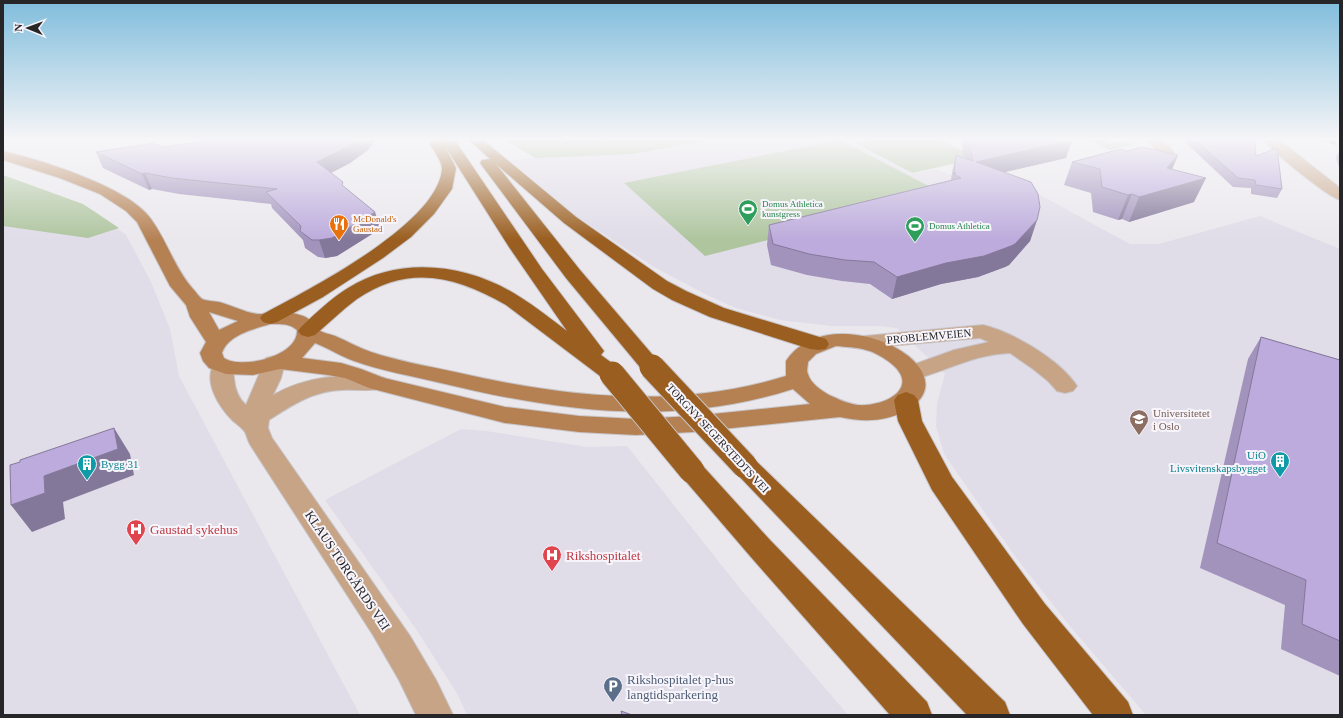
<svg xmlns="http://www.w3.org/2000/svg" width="1343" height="718" font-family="Georgia,serif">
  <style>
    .built { fill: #e0dce8 }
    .green { fill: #aec59e }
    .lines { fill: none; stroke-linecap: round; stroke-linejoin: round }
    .minor-casing { stroke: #c7c5c9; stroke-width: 2 }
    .tertiary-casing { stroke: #c7c5c9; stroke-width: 2 }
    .secondary-casing { stroke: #c7c5c9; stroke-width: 2 }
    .trunk-casing { stroke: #c7c5c9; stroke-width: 2 }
    .minor { fill: #c7a486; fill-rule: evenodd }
    .tertiary { fill: #c7a486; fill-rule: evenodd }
    .secondary { fill: #b58153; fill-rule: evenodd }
    .trunk { fill: #9a5e20; fill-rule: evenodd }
    .rail-casing { stroke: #4a494c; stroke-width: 3 }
    .rail { stroke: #f7f5fb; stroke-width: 2; stroke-dasharray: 6; stroke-linecap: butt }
    .trunk-bridge-casing { stroke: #c7c5c9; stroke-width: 27; stroke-linecap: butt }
    .trunk-bridge { stroke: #9a5e20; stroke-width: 25 }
    .wall { fill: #a293bd }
    .shaded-wall { fill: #84789a }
    .building { fill: #bcabdc; stroke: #84789a }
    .labels { text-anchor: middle; stroke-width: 4; stroke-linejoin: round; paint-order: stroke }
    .far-leisure-label { font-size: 9px; fill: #27864d; stroke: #f7f5fb; text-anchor: start }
    .far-food-label { font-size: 9px; fill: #c56008; stroke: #f7f5fb; text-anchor: start }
    .street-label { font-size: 11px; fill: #262527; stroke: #f7f5fb }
    .education-label { font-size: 11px; fill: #785e54; stroke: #f7f5fb; text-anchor: start }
    .culture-label { font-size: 11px; fill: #0d838f; stroke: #f7f5fb; text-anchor: end }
    .near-health-label { font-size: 13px; fill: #be3a42; stroke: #f7f5fb; text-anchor: start }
    .near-street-label { font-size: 13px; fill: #262527; stroke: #f7f5fb }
    .near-service-label { font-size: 13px; fill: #4e5e75; stroke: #f7f5fb; text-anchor: start }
  </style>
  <rect width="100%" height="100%" fill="#eae8ed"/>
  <g class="built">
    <polygon points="716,139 846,139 911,174 936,169 960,179 1031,190 1130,244 1159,244 1260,216 1340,249 1340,715 1146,715 1069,625 1017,559 944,454 936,426 937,404 945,374 897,328 880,326 832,326 780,320 736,308 709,296 654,267 576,216 510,160 550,156 633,154"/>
    <polygon points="93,210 126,235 151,282 170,329 179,376 360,715 3,715 3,214"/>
    <polygon points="461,429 486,431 587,447 627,446 742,591 848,715 467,715 458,695 418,632 325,500"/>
  </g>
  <g class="green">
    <polygon points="504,139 716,139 633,154 535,158"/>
    <polygon points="873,139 939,139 979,158 912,173 855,143"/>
    <polygon points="1087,139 1102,139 1111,143 1104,145 1124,141 1133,144 1110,150 1100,146 1102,145"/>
    <polygon points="840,140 946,195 705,256 624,183"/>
    <polygon points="3,175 83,204 119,228 88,238 3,226"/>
  </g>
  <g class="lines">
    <g class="minor-casing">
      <g id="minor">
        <path d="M1148,139H1162L1174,153L1172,156C1161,159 1154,148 1148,139Z"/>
        <path d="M1263,139H1278L1340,188V200C1328,197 1270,150 1263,139Z"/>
      </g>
    </g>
    <g class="tertiary-casing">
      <g id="tertiary">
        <path d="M983,325C1013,332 1060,360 1077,386L1073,391L1065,393L1057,391L1048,381L1033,369L1010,353C971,355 947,371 912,380L904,378L901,373L904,368L954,350L989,342L980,338L865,348L857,347L854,342L857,337L865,336Z"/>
        <path d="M274,356L282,358L285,363L281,378L273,395C306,376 340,374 377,376L385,378L388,383L385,388C371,392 356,389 342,390C313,391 292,405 269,420L268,428L272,438L410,636L436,680L453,715H416L399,680L373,635L251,446C248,442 247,436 245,432C242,428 237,424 233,421C219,407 202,381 215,362L223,360L231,362C235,368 233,371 234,378C235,389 238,398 246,405L266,358Z"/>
      </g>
    </g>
    <g class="secondary-casing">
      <path id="secondary" d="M3,151C41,160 129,187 151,219C167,241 175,269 193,289C196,292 199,297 202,299C206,301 214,301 219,302C231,305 250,315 261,314C277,313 286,310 303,316C312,319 313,326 319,330C323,333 330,334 335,336C347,341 359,348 371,352C398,361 427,366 455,372C564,397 677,410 786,376V361C832,293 979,370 905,411C885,422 862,422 840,417L693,432L636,435L579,432L505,423L369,388L345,378L328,375L280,369L253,375L226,374L209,368L203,361L200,353L206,342L190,317L186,305L170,286L137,222L126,211L100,194L60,178L3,160ZM209,312L238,321L219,330ZM270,324C280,324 289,323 297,330C299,356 242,370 224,358L222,353C228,335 254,329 270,324ZM315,343C328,348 340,356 354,361C382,371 412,376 441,383C561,412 674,427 793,389L810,404L693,416L636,419L579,416L505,407L384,378L361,369L341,363L302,358ZM836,346C846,347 857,347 866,350C874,352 881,356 888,361C923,386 887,407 858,405C848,404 838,399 829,395C822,391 810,383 808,374C806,371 808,366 808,362L816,354Z"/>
    </g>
    <g class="trunk-casing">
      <g id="trunk">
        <path d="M441,139H454L542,269L604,351L601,355L620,369L623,374L620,379L612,381L604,379L506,305C455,276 409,264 357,299C342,310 329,323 315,335L308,337L301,335L298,331L301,327C316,313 330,299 348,288C401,255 469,264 520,297C536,307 551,319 567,331L509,247L445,146L456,168L452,189L434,214L411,237L383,258L323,297L277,322L270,324L263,322L260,318L263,314C308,290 438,224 442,169C442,161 434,151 430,144L432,141H442Z"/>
        <polygon points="468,139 482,139 576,217 667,281 686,291 724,308 826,339 829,344 826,349 818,350 810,349 710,317 672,300 653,289 564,223 496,164 580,270 663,367 660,372 652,374 644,372 566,278 480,163 482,160 490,159"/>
        <polygon points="906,392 914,395 918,400 922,421 952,477 1045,604 1128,702 1133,715 1093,715 1023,624 932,490 898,421 894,400 898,395"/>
        <polygon points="745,457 754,459 1005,702 1010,715 967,715 736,473 732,466 736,459"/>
        <polygon points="692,461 701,464 770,540 927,702 932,715 890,715 750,556 683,478 679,471 683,464"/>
      </g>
    </g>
    <use href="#minor" class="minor"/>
    <use href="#tertiary" class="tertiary"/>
    <use href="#secondary" class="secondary"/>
    <use href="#trunk" class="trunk"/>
    <g class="rail-casing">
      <polyline id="rail" points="1324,139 1340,145"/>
    </g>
    <use href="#rail" class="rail"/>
    <g class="trunk-bridge-casing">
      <g id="trunk-bridge">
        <polyline points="652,367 745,466"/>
        <polyline points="612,374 692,471"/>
      </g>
    </g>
    <use href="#trunk-bridge" class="trunk-bridge"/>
  </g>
  <g class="wall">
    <polygon points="560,139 615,139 597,142 595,140 564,144"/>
    <polygon points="963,139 1070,139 1066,158 1005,172 1037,220 1030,241 1009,265 1005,267 978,277 941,284 892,299 870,284 842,281 807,275 771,265 767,245 769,225 951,180 952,173 956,155 964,158 962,145"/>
    <polygon points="1187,139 1246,139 1256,156 1282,189 1277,198 1251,194 1251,188 1233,187 1186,143"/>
    <polygon points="164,147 368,150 350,163 331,173 344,187 375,212 380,229 337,256 325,258 318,257 305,248 303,240 272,208 271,204 179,194 152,189 149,190 103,168 96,152"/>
    <polygon points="1340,150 1340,171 1336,157"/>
    <polygon points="1178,155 1172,169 1194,202 1129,222 1122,219 1118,220 1093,212 1091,193 1064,185 1072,162"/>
    <polygon points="1261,337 1340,360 1340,676 1281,649 1285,605 1200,568 1248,359"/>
  </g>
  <g class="shaded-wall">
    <polygon points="358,139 376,139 368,150 350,163 321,178 317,162"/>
    <polygon points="567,139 595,139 595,140 564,144 563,140"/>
    <polygon points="597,139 615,139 597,142"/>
    <polygon points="1072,140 1066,158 971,180 976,162"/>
    <polygon points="1178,155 1168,179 1206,178 1194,202 1129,222 1139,197 1167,168"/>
    <polygon points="145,173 152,189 149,190 142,174"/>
    <polygon points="1132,194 1122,219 1118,220 1128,195"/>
    <polygon points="375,212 380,229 337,256 325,258 319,240"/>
    <polygon points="1037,220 1030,241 1009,265 1005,267 978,277 941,284 892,299 897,277"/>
    <polygon points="114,428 130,454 134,475 63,502 65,519 32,532 11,505 44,476"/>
  </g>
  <g class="building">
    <polygon points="215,139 358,139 345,148 317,162 343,182 342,185 375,212 332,238 319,240 312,240 300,231 301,226 266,192 277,189 172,178 145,173 142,174 96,152 154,143 164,147"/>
    <polygon points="968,139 1070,139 1072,140 976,162 1031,182 1038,194 1040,207 1037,220 1015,244 1011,246 984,256 946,263 897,277 874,262 845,260 809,254 773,244 769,225 961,178 953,174 956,173 954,172 956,155 973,161"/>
    <polygon points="1194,139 1246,139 1255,141 1256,156 1277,148 1282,189 1256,185 1255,180 1238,178"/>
    <polygon points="1142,147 1178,155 1167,168 1206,178 1139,197 1132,194 1128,195 1102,187 1100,169 1072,162 1121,149 1127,151"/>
    <polygon points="1261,337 1340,360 1340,641 1302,624 1306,580 1217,543"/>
    <polygon points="114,428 118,449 44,476 45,493 11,505 10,465 20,462 20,460"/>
    <polygon points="621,711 632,715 622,715"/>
  </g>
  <linearGradient id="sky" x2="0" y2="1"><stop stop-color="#80bddc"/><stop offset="0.58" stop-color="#f6f5f7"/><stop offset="1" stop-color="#f6f5f7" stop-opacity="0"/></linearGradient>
  <rect width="1343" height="240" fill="url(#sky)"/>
  <defs>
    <g id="stadium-pin" transform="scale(1)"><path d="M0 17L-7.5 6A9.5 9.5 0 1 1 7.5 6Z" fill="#2e9e5b" stroke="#f7f5fb"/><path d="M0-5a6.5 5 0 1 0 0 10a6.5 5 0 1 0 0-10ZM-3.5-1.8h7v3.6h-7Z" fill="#fff"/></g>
    <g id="restaurant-pin" transform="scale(1)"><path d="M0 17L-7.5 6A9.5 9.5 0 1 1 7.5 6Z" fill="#e8710a" stroke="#f7f5fb"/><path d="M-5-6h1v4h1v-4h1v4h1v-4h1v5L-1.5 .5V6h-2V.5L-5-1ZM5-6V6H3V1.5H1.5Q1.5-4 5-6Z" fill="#fff"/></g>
    <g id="university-pin" transform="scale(1)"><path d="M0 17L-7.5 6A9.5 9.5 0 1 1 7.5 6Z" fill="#8d6e63" stroke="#f7f5fb"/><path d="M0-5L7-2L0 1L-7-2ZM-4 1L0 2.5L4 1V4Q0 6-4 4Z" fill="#fff"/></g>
    <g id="building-pin" transform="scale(1)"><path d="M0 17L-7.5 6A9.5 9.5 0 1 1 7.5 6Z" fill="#0f9aa8" stroke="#f7f5fb"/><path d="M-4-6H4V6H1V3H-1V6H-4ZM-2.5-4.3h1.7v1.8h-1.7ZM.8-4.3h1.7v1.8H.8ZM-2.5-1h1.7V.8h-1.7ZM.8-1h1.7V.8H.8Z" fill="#fff"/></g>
    <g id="hospital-pin" transform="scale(1)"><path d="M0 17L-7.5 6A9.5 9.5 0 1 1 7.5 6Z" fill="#e0444e" stroke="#f7f5fb"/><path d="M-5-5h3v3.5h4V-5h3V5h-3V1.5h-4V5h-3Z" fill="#fff"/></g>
    <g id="parking-pin" transform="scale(1)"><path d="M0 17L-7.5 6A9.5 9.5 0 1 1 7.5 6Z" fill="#5c6f8a" stroke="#f7f5fb"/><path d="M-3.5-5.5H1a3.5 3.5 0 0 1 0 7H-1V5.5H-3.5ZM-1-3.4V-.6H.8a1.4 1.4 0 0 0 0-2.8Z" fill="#fff"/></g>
  </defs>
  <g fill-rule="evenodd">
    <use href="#stadium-pin" x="748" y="209"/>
    <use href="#restaurant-pin" x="339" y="224"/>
    <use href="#stadium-pin" x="915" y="226"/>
    <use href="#university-pin" x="1139" y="419"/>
    <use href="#building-pin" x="1280" y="461"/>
    <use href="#building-pin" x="87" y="464"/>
    <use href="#hospital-pin" x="136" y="529"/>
    <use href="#hospital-pin" x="552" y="555"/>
    <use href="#parking-pin" x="613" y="686"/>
  </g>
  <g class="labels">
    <g class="far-leisure-label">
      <text x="762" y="207">Domus Athletica<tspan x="762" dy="10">kunstgress</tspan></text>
      <text x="929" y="229">Domus Athletica</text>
    </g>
    <g class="far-food-label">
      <text x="353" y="222">McDonald's<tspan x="353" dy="10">Gaustad</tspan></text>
    </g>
    <g class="street-label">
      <text transform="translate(929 336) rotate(-5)" y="4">PROBLEMVEIEN</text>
      <text transform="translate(718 438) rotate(47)" y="4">TORGNY SEGERSTEDTS VEI</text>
    </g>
    <g class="education-label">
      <text x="1153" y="417">Universitetet<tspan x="1153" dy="13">i Oslo</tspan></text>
    </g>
    <g class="culture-label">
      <text x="1266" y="459">UiO<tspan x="1266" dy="13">Livsvitenskapsbygget</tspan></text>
      <text x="101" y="468" text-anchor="start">Bygg 31</text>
    </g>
    <g class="near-health-label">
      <text x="150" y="534">Gaustad sykehus</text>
      <text x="566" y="560">Rikshospitalet</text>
    </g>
    <g class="near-street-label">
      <text transform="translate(348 570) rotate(56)" y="5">KLAUS TORGÅRDS VEI</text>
    </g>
    <g class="near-service-label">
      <text x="627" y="684">Rikshospitalet p-hus<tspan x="627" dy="15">langtidsparkering</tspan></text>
    </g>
  </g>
  <rect width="1343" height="718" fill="none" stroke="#262527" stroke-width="8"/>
  <g transform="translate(28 28) rotate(271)" stroke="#f7f5fb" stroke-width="3" paint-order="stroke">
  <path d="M0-3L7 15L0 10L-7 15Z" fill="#262527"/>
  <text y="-6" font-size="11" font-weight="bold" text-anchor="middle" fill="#262527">N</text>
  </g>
</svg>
